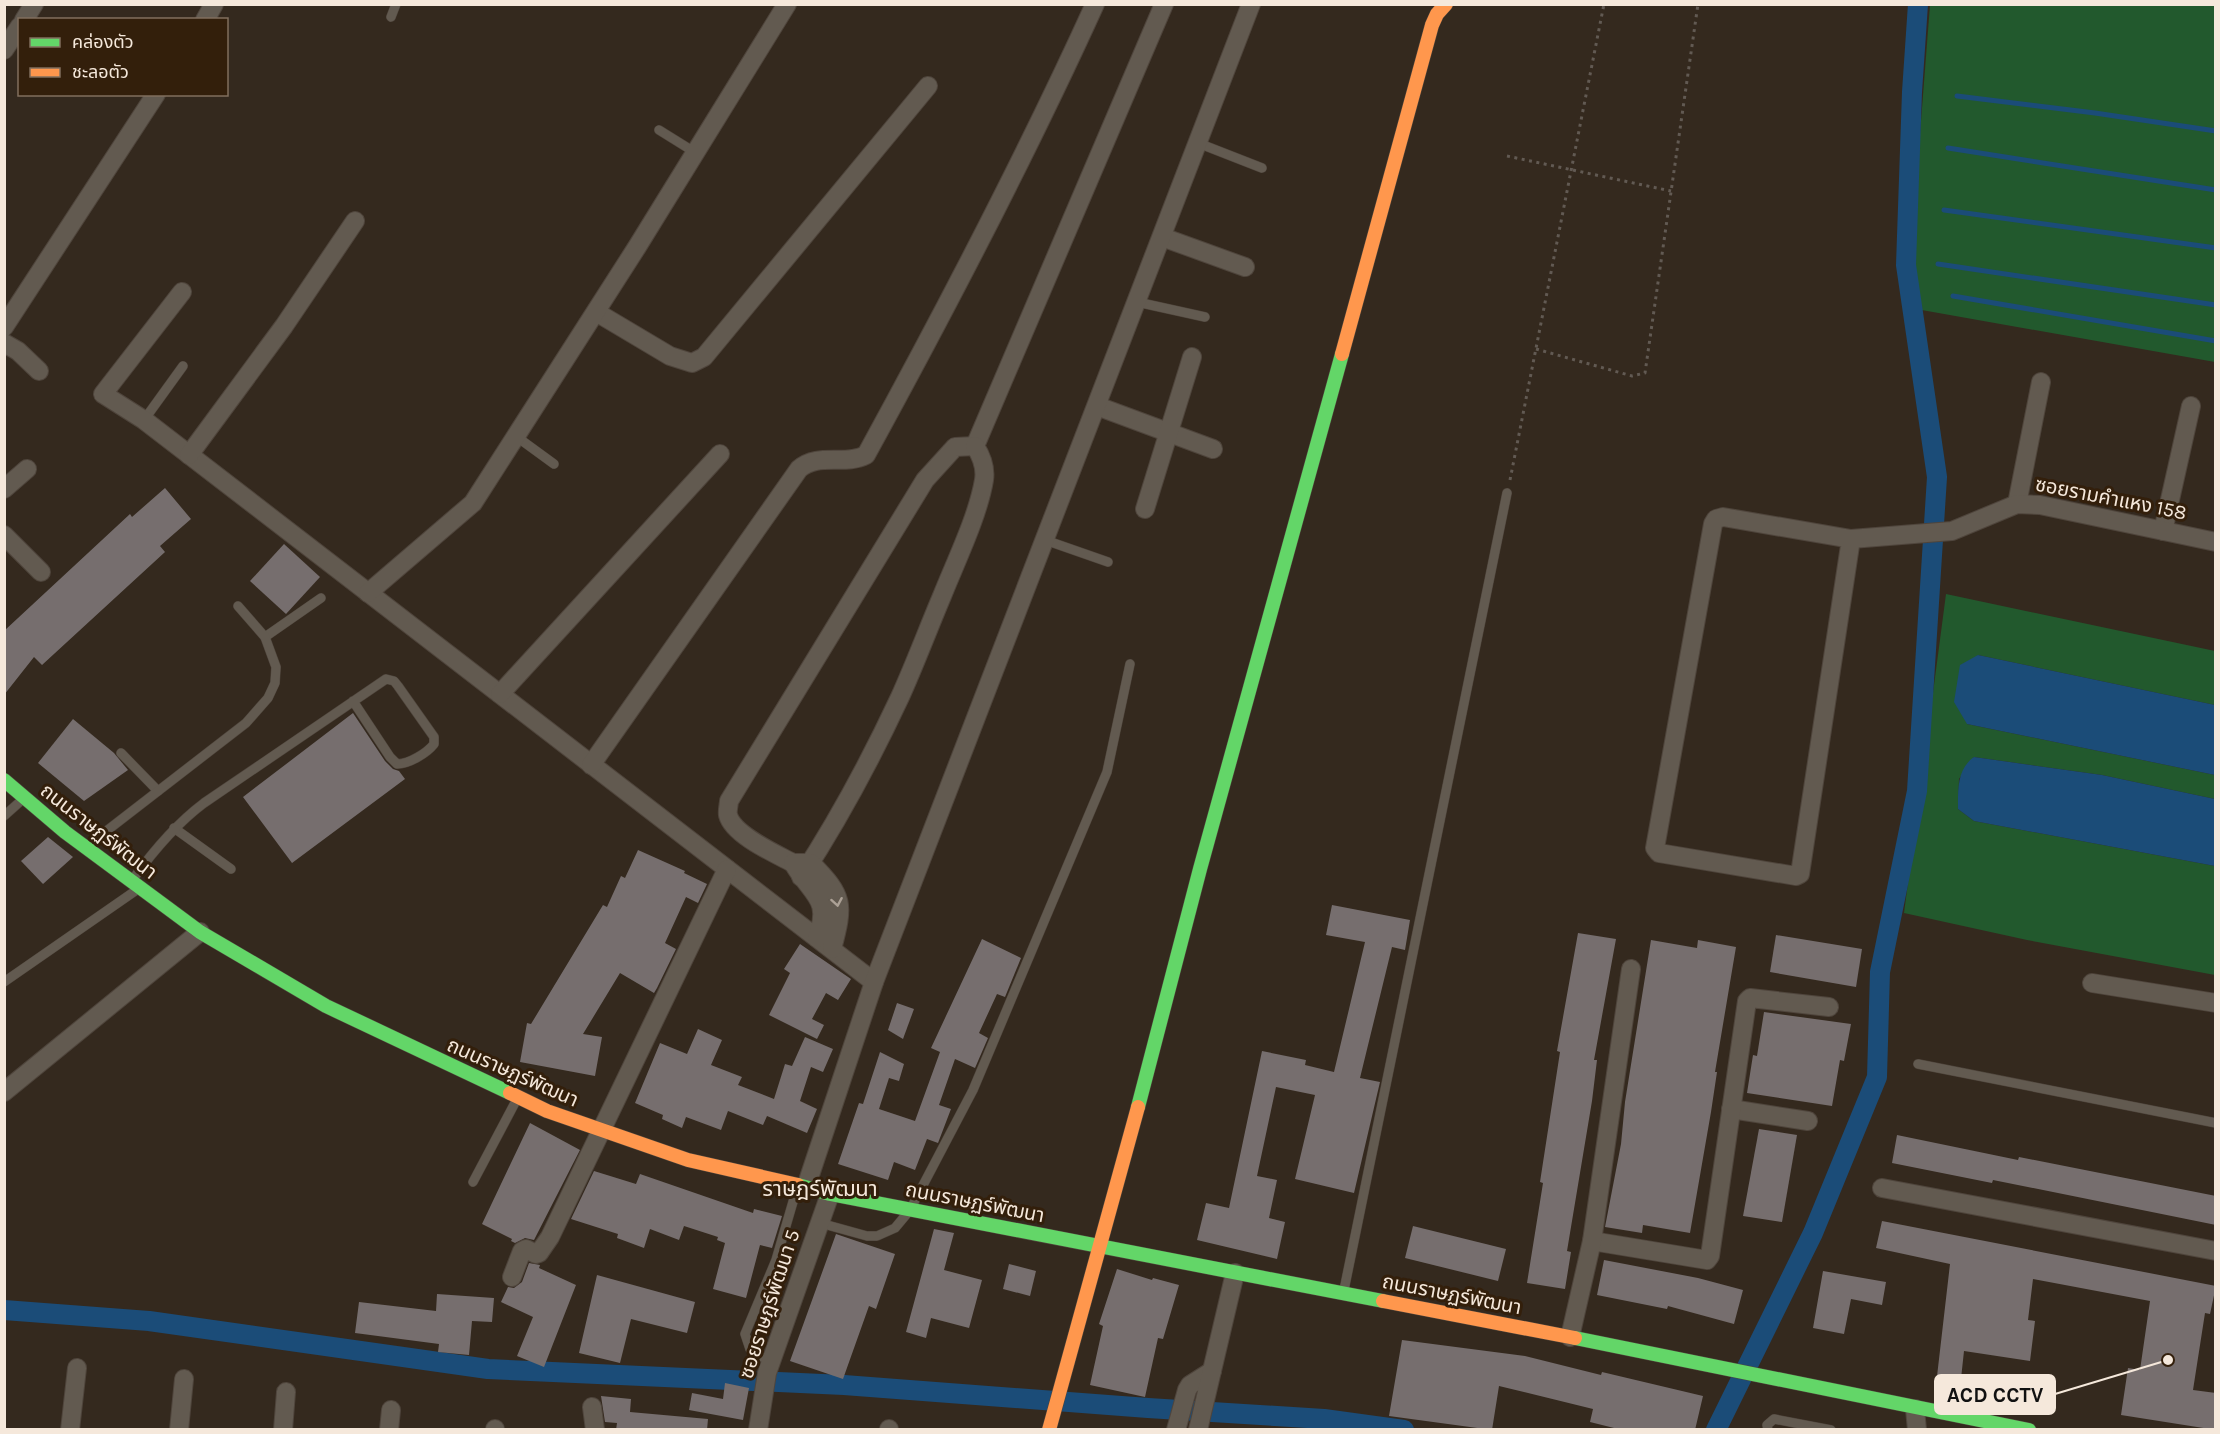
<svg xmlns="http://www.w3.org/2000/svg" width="2220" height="1434" font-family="Karla,'Noto Sans Thai',sans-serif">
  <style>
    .green { fill: #22592d }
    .water { fill: #1b4c78 }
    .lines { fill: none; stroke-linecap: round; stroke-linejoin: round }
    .stream { stroke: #1b4c78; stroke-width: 5 }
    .canal { stroke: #1b4c78; stroke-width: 20 }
    .building { fill: #766e6e }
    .lane-casing { stroke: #4f453c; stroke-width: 10 }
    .street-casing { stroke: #4f453c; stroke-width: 20 }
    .fast-casing { stroke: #4f453c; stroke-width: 15 }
    .slow-casing { stroke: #4f453c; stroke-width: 15 }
    .path { stroke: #625a53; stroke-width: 3; stroke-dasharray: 3 4.5; stroke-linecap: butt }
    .lane { stroke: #625a50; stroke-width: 9 }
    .street { stroke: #625a50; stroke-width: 18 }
    .fast { stroke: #63d668; stroke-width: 14 }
    .slow { stroke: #ff974d; stroke-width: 14 }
    .oneway { stroke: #aca196 }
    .labels { text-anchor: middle; stroke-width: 6; stroke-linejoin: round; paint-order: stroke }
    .street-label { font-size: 20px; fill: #f5e8db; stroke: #331f0b }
    .quarter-label { font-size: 22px; fill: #f5e8db; stroke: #331f0b }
    .leader { fill: none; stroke: #f5e8db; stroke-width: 2 }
    .callout-dot { fill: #f5e8db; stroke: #331f0b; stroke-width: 2 }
    .callout { fill: #f5e8db; stroke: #f5e8db; stroke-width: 2 }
    .callout-label { font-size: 21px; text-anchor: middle; font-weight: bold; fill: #111 }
  </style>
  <rect width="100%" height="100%" fill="#34291e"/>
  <g class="green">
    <polygon points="1930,5 2215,5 2215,362 1916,309 1913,224"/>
    <polygon points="1946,594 2215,651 2215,705 1978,655 1967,724 2215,775 2215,799 2102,775 1974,757 1959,779 1958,809 1974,821 2215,866 2215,975 2027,940 1904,913"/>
  </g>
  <g class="water">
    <polygon points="1978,655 2215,705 2215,775 1967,724 1954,702 1960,665"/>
    <path d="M1974,757L2102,775L2215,799V866L1974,821L1958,809C1958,789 1957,769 1974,757Z"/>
  </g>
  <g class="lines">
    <g class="stream">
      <polyline points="1957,96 2095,113 2216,131"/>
      <polyline points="1948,148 2216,190"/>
      <polyline points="1944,210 2216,248"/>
      <polyline points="1938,264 2216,305"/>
      <polyline points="1953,296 2216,341"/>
    </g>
    <g class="canal">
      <polyline points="4,1310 149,1321 488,1369 844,1385 1148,1408 1324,1419 1404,1430"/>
      <polyline points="1716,1430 1813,1233 1877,1077 1880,972 1917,791 1937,477 1906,265 1912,92 1918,4"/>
    </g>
  </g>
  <g class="building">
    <polygon points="165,488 191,519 160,546 165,552 42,665 34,657 4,695 4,631 130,514 132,517"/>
    <polygon points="284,544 320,577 286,614 250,581"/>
    <polygon points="353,713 385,761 393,769 399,771 405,779 292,863 243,797"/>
    <polygon points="73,719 114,753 128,770 84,801 38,763"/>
    <polygon points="48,837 73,857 43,884 21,861"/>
    <polygon points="638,850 685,871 684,873 707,884 698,903 686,897 665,943 676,949 657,988 654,993 620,973 583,1034 602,1037 595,1076 520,1062 527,1023 531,1024 603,905 607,907 621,876 625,878"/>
    <polygon points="1332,905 1410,920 1405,950 1392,947 1360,1078 1380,1082 1354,1193 1295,1179 1315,1095 1276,1087 1257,1176 1277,1180 1269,1218 1285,1222 1277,1259 1197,1240 1206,1203 1229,1208 1262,1051 1306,1060 1305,1065 1334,1072 1365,942 1326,935"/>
    <polygon points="1578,933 1616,939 1594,1060 1597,1060 1592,1101 1567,1251 1571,1252 1565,1289 1527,1283 1543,1183 1540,1182 1560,1052 1557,1051"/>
    <polygon points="1776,935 1862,949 1856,987 1770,972"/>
    <polygon points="982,939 1021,958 1005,997 997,994 979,1033 988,1038 975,1068 955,1059 939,1105 951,1109 938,1143 927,1139 915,1170 894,1162 888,1180 838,1164 859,1103 863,1104 880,1052 904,1064 899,1081 889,1078 879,1109 915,1121 940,1052 931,1048"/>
    <polygon points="1651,940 1697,948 1698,940 1736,947 1715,1072 1717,1072 1711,1112 1690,1233 1643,1225 1642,1233 1605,1227 1621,1144 1625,1102"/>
    <polygon points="800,944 851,979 838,1000 826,993 812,1019 824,1025 817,1039 769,1015 790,973 784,969"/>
    <polygon points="897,1003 914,1009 903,1039 888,1030"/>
    <polygon points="1764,1012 1851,1024 1844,1061 1840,1060 1832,1106 1747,1093 1753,1055 1757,1056"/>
    <polygon points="698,1029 722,1040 711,1065 742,1077 738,1085 774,1099 785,1064 792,1066 805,1037 833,1049 823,1072 811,1067 800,1101 817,1109 807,1133 767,1116 763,1125 728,1111 721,1130 686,1117 682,1128 662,1119 663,1115 635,1103 660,1043 687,1054"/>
    <polygon points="530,1123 580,1150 534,1240 525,1238 515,1243 511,1241 512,1239 482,1224"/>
    <polygon points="1759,1129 1797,1135 1782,1222 1743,1216"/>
    <polygon points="1897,1135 2018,1160 2019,1157 2216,1196 2216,1225 1993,1180 1992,1183 1892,1163"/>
    <polygon points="594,1171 636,1184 640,1174 753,1213 754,1209 782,1216 772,1248 760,1245 746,1298 713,1289 725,1243 717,1240 718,1237 684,1226 679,1240 650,1229 644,1248 617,1238 618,1234 571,1219"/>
    <polygon points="1882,1221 2216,1286 2210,1314 2205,1313 2193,1390 2216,1393 2216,1430 2121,1415 2128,1368 2140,1370 2150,1301 2033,1279 2028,1320 2035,1321 2030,1361 1964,1351 1960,1388 1936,1385 1950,1264 1876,1248"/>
    <polygon points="1413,1226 1506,1249 1498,1281 1405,1258"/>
    <polygon points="934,1229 954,1233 944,1270 982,1280 969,1328 931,1318 926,1338 906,1332"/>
    <polygon points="836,1234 895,1254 876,1309 869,1306 843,1379 790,1361"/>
    <polygon points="1604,1260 1698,1278 1743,1290 1734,1324 1668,1306 1667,1309 1597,1295"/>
    <polygon points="529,1263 540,1265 539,1268 576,1285 544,1367 517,1356 533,1317 501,1302 508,1287 514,1288 522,1282"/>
    <polygon points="1009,1264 1036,1271 1030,1296 1003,1289"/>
    <polygon points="1117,1269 1152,1280 1153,1278 1179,1285 1163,1339 1158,1338 1145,1397 1090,1385 1103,1326 1099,1324"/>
    <polygon points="1823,1271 1886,1282 1882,1305 1851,1299 1844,1334 1813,1328"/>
    <polygon points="597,1275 695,1302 687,1333 631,1319 620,1363 579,1353"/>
    <polygon points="437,1294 494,1298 492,1322 472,1321 469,1355 438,1352 439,1344 355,1333 359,1302 436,1311"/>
    <polygon points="1402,1340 1525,1356 1601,1375 1602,1372 1703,1396 1695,1430 1622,1430 1590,1422 1593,1409 1499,1386 1492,1430 1389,1416"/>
    <polygon points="725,1383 749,1388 743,1420 689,1410 692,1393 723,1399"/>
    <polygon points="601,1396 631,1399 630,1412 708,1419 707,1430 616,1430 617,1423 605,1422"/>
  </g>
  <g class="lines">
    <g class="lane-casing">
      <g id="lane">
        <polyline points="391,17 396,4"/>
        <polyline points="659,130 696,153"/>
        <polyline points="1198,143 1262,168"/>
        <polyline points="1137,302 1205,317"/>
        <polyline points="144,420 183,366"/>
        <polyline points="517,437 554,464"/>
        <polyline points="1045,540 1108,562"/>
        <polyline points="265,637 321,598"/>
        <polyline points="121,753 158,791"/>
        <polyline points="4,816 23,799"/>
        <polyline points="174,828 231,869"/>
        <polyline points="87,846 246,723 268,698 275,683 276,667 265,637 238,606"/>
        <path d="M133,879C154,850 176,824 204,803L386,679L394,681L398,686L434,737V744C427,753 409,764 397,764L390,757L353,701"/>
        <polyline points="4,982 138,889"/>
        <polyline points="1918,1064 2216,1123"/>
        <polyline points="473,1182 517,1099"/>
        <polyline points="820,1223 867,1236 877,1236 895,1228 910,1210 973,1090 1107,772 1130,664"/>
        <polyline points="1344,1290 1507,493"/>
        <polyline points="771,1360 759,1356 750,1349 745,1334 776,1260 797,1188"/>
        <polyline points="1768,1430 1767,1425 1774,1419 1831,1430"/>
      </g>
    </g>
    <g class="street-casing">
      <g id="street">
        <polyline points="24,20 34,4"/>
        <polyline points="205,20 214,4"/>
        <polyline points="4,50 20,26"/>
        <polyline points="1162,237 1245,267"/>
        <polyline points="182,292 103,394 144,420 874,982"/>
        <polyline points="596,312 670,356 692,363 704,357 928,86"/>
        <polyline points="4,327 156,94"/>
        <polyline points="4,343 18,351 39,371"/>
        <polyline points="1097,406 1213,449"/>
        <polyline points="975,446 1164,4"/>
        <polyline points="189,455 284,326 355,221"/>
        <polyline points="4,489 27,469"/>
        <polyline points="2017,504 2041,382"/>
        <polyline points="1145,509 1192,357"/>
        <polyline points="2163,531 2191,406"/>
        <polyline points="4,535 41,572"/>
        <polyline points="1851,539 1800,874 1796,876 1659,853 1655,848 1713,524 1716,519 1723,517 1851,539 1952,531 2017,504 2040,505 2216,542"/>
        <polyline points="368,593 473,503 637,247 787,4"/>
        <polyline points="500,694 720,454"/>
        <path d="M591,765L799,469C818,452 845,466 866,455C947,307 1025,158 1095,4"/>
        <path d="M793,863C776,854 733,835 728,815C727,811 729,804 729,801L925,480L955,447L975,446"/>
        <path d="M801,877C839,819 871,759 900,697C915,664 928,629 942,596C956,561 978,516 984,480C986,467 982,457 975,446"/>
        <path d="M817,938C832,898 812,896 793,863H811C844,896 844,904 832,949"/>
        <polyline points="2092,983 2216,1003"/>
        <polyline points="4,1092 200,932"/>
        <polyline points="1731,1109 1808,1121"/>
        <polyline points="806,1187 874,982 1251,4"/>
        <polyline points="1882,1188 2216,1251"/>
        <polyline points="1592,1241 1707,1260 1710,1256 1747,1001 1750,998 1829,1007"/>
        <polyline points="512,1277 522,1251 526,1249 536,1254 539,1253 550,1237 727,869"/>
        <polyline points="1570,1337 1592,1241 1631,969"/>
        <polyline points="592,1407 595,1430"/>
        <polyline points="1915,1409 1917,1430"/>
        <polyline points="70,1430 77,1368"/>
        <polyline points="179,1430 184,1379"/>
        <polyline points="283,1430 286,1392"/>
        <polyline points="389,1430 391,1410"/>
        <polyline points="495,1430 495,1429"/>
        <polyline points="758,1430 767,1373 830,1194"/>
        <polyline points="889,1430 889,1429"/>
        <polyline points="1176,1430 1187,1390 1190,1385 1212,1371"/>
        <polyline points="1198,1430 1235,1273"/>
      </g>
    </g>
    <g class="fast-casing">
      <g id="fast">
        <polyline points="4,780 65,832 200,932 326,1006 510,1093"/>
        <polyline points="1138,1107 1200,869 1342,354"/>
        <polyline points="798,1185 830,1194 1383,1301"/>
        <polyline points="1575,1338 2029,1430"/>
      </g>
    </g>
    <g class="slow-casing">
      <g id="slow">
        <polyline points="1342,354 1432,25 1437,14 1446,4"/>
        <polyline points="510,1093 547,1111 688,1160 798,1185"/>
        <polyline points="1383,1301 1575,1338"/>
        <polyline points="1049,1430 1138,1107"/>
      </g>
    </g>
    <g class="path">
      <polyline points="1507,156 1671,191"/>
      <polyline points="1536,349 1632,376 1645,373 1698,4"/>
      <polyline points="1510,480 1604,4"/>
    </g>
    <use href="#lane" class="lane"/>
    <use href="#street" class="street"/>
    <use href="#fast" class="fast"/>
    <use href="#slow" class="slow"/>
  </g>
  <defs><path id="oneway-chevron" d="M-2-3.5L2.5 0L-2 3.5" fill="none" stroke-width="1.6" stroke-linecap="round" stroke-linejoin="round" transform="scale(1.5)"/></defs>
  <use class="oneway" href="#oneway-chevron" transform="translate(837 902) rotate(80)"/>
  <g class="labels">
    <g class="street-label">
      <text transform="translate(2111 498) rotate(11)" y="7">ซอยรามคำแหง 158</text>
      <text transform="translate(99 831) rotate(38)" y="7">ถนนราษฏร์พัฒนา</text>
      <text transform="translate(513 1072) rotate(24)" y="7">ถนนราษฏร์พัฒนา</text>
      <text transform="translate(975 1202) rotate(11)" y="7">ถนนราษฏร์พัฒนา</text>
      <text transform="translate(1452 1294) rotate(11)" y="7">ถนนราษฏร์พัฒนา</text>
      <text transform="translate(769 1304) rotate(-72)" y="7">ซอยราษฎร์พัฒนา 5</text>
    </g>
    <g class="quarter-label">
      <text x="820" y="1196">ราษฎร์พัฒนา</text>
    </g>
  </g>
  <path class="leader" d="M2168 1360L2055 1394"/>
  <circle class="callout-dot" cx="2168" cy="1360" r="6"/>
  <rect class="callout" x="1935" y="1375" width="120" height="39" rx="6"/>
  <g class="callout-label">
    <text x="1995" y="1402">ACD CCTV</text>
  </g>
  <rect width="2220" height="1434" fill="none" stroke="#f5e8db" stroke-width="12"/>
  <rect x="18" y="18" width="210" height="78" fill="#331f0b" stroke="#816f5e" stroke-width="1.5"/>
  <rect x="30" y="38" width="30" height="9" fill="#63d668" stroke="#816f5e" stroke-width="1.5"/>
  <text x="72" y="48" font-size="18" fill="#f5e8db">คล่องตัว</text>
  <rect x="30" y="68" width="30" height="9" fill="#ff974d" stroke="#816f5e" stroke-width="1.5"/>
  <text x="72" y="78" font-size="18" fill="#f5e8db">ชะลอตัว</text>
</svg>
